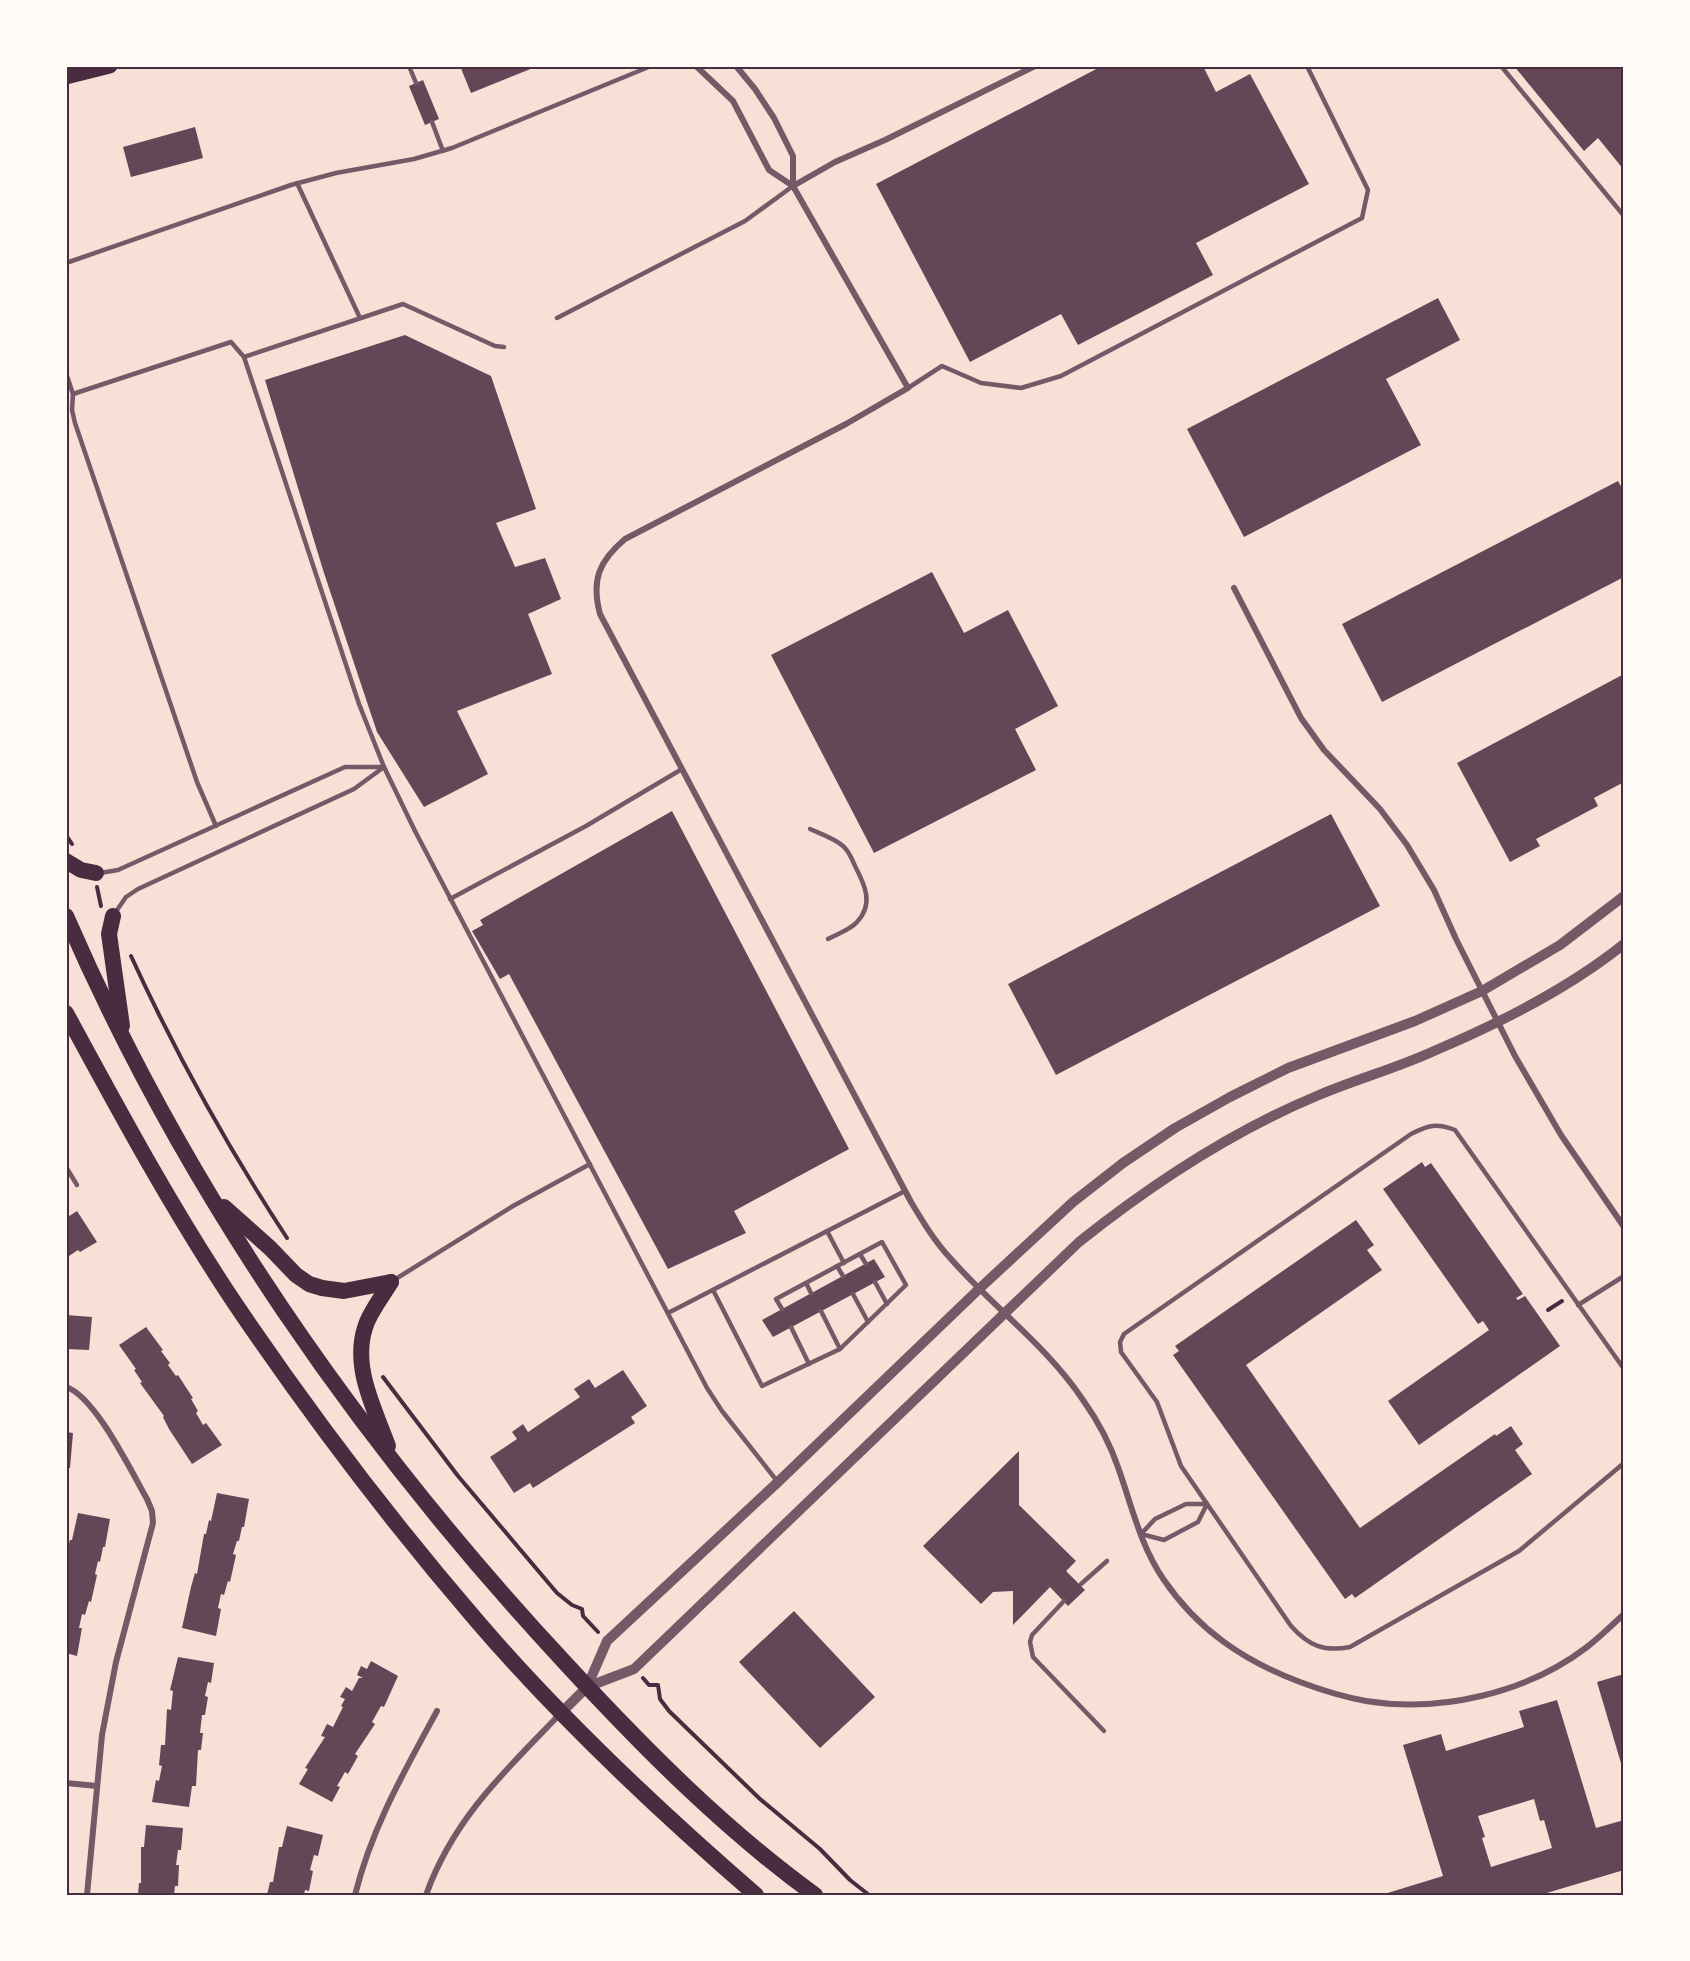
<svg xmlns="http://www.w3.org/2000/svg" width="1690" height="1961" font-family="'Roboto Condensed',sans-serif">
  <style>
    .building { fill: #644757; fill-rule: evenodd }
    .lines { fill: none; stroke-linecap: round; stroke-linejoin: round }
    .path { stroke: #4a2c40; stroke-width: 4 }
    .service { stroke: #755966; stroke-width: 4.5 }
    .minor { stroke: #755966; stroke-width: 6 }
    .tertiary { stroke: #755966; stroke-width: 10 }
    .primary { stroke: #4a2c40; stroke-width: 15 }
    .trunk { stroke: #4a2c40; stroke-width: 16 }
    .neatline { fill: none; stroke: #4a2c40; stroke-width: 2 }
  </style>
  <rect width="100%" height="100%" fill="#f7e1d7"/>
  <g class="building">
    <polygon points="460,66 538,66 471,93"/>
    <polygon points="1102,66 1203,66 1216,92 1250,74 1309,184 1196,243 1213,275 1078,345 1061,314 970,362 876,184"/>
    <polygon points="1514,66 1624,66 1624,170 1598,138 1584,151"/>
    <polygon points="423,80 439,119 425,125 409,86"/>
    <polygon points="195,127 203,158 131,177 123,147"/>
    <polygon points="1438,298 1460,340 1386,379 1421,445 1244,537 1187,429"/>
    <polygon points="405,335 491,376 536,509 496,523 515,567 545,558 561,599 528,614 552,674 457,711 488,774 424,807 377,732 324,573 265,380"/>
    <polygon points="1618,481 1624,492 1624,577 1382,702 1342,624"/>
    <polygon points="932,572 964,633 1008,610 1058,706 1015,729 1036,770 874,853 771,655"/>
    <polygon points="1624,674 1624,782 1594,798 1598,806 1536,839 1540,846 1510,862 1457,763"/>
    <polygon points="672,811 849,1149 734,1211 746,1233 668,1269 509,974 500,979 472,931 483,925 480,920"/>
    <polygon points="1331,814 1380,906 1056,1075 1008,984"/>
    <polygon points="1422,1162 1425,1167 1431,1163 1523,1294 1516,1298 1518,1300 1525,1296 1560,1346 1419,1445 1388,1401 1489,1330 1483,1321 1478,1324 1383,1189"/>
    <polygon points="77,1211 97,1242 80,1252 78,1250 66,1258 66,1218"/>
    <polygon points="1356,1220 1374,1245 1367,1250 1382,1270 1246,1365 1360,1528 1495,1434 1496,1436 1511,1426 1523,1444 1515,1450 1532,1474 1355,1598 1352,1594 1345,1599 1173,1355 1179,1351 1175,1346"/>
    <polygon points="874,1259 885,1277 773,1337 762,1320"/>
    <polygon points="66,1315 92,1317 89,1350 66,1349"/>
    <polygon points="146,1327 163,1350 161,1351 170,1363 168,1365 176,1376 178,1375 193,1398 191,1399 198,1411 196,1413 203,1425 206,1423 222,1445 192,1464 169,1429 163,1417 164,1416 140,1383 142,1382 134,1370 136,1369 119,1345"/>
    <polygon points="623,1370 647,1406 631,1417 635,1423 533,1488 530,1483 514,1493 490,1457 517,1439 512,1432 523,1424 528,1432 580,1397 574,1389 589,1379 595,1388"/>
    <polygon points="66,1432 73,1433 70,1468 66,1468"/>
    <polygon points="1019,1451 1019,1505 1076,1561 1066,1571 1085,1590 1068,1606 1050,1587 1013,1625 1013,1591 993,1592 981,1604 923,1546"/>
    <polygon points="217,1493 249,1499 244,1527 242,1527 239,1541 237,1541 233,1554 236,1555 230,1582 228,1581 224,1595 221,1594 218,1608 221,1609 216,1636 182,1628 191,1587 195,1573 197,1574 204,1534 206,1534 209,1520 211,1521"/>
    <polygon points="78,1513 110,1519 105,1547 103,1547 100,1562 98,1561 95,1574 97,1575 91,1602 89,1601 85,1615 82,1614 79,1628 82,1628 77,1656 66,1653 66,1554 70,1540 72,1540"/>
    <polygon points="794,1611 875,1697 820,1748 739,1662"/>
    <polygon points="178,1657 214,1663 211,1683 208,1682 205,1696 208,1697 205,1715 202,1715 200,1733 203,1733 201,1750 198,1750 196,1786 192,1786 189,1807 152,1802 156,1780 159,1781 162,1766 159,1765 161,1745 165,1745 167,1709 171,1710 173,1691 170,1690"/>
    <polygon points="371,1661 398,1676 384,1707 381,1706 372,1722 375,1724 355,1754 358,1756 348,1774 345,1772 337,1786 340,1787 332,1802 299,1784 308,1769 305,1768 325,1737 321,1736 327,1724 333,1727 343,1707 341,1706 345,1699 340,1697 346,1687 352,1691 359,1678 363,1678 357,1675 361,1666 367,1669"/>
    <polygon points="1624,1674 1624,1770 1623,1770 1597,1682"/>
    <path d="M1557,1700L1596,1828L1624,1820V1870L1540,1895H1381L1443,1876L1403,1745L1441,1734L1446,1751L1524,1727L1519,1711ZM1534,1799L1540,1821L1544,1820L1552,1848L1491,1867L1482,1838L1485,1837L1478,1816Z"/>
    <polygon points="146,1825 183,1828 181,1850 178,1850 176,1865 179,1865 178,1886 175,1886 174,1895 138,1895 139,1883 141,1883 141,1847 144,1847"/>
    <polygon points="287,1826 323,1835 318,1856 314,1855 310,1870 313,1871 309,1891 305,1890 304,1895 267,1895 270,1882 273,1882 279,1847 282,1847"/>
  </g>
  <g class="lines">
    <g class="path">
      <polyline points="66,835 72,844"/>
      <polyline points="97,887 101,906"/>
      <path d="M131,956C176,1054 228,1148 287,1238"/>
      <polyline points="1548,1310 1562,1301"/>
      <polyline points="383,1377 458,1476 557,1593 572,1605 582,1609 583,1616 598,1632"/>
      <polyline points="643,1678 649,1685 658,1685 660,1699 669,1711 760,1799 820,1849 850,1880 869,1895"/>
    </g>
    <g class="service">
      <polyline points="409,66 416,83"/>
      <polyline points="1501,66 1624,216"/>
      <polyline points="432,122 443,151"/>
      <polyline points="297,183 360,318"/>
      <polyline points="66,263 291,185 336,173 414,159 452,148 651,66"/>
      <polyline points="557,318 745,221 793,186"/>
      <polyline points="504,347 495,346 403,304 244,357 359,704 384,767 415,831 707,1388 722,1411 777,1481"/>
      <polyline points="66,373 73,394 72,410 75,423 197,782 216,826"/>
      <polyline points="908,388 942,366 981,383 1021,388 1061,376 1362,218 1368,190 1307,66"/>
      <polyline points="73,394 231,342 244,357"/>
      <path d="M810,829C821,834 834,838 843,846C849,851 852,859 855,866C865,885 874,904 857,922C850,930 837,934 828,939"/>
      <polyline points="100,873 118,870 345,767 384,767"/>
      <polyline points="450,899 586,826 682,769"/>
      <polyline points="115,913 126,897 138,889 354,789 384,767"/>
      <polyline points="66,1167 77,1185"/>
      <polyline points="827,1231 844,1263"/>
      <polyline points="860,1254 866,1264"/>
      <polyline points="837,1266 843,1276"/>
      <polyline points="394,1280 513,1206 590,1164"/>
      <polyline points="875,1282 887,1304"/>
      <polyline points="806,1283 811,1293"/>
      <polyline points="713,1290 762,1386 840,1349 906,1285 882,1242 776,1299 782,1309"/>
      <polyline points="853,1294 868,1322"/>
      <polyline points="1578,1305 1624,1276"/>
      <polyline points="821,1311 840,1349"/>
      <polyline points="668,1313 905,1191"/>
      <polyline points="791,1327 809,1364"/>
      <path d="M1624,1369L1455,1130C1436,1123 1429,1125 1411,1134L1124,1334L1120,1342L1121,1352L1157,1402L1181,1466L1291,1626C1309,1646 1324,1652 1350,1647L1519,1551L1624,1463"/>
      <polygon points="1186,1504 1207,1504 1198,1522 1164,1540 1141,1534 1155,1519"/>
      <polyline points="1081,1584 1107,1561"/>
      <polyline points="1064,1601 1032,1635 1030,1642 1033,1657 1104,1731"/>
    </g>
    <g class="minor">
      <polyline points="696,66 733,101 769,170 793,186"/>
      <path d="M736,66L755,89L774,118L793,156V186L908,388L846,424L625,539C599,561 591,580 600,614L911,1202C923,1222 935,1242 951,1259C993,1307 1047,1346 1083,1400C1098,1421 1111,1446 1119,1470C1132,1507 1141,1547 1164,1580C1198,1630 1244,1661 1300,1682C1321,1690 1344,1697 1366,1701C1441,1713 1527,1693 1587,1647C1600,1637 1612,1625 1624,1614"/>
      <polyline points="793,186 835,162 885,140 1035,66"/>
      <polyline points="1234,588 1301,718 1324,750 1380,809 1407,845 1434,890 1456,939 1515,1056 1561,1135 1624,1227"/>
      <path d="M66,1387C95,1396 131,1471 147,1499L152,1511L153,1523L116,1662L102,1735L87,1895"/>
      <polyline points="66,1783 97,1786"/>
      <path d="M355,1895C372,1827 404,1772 437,1711"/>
      <path d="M426,1895C453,1819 505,1771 559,1715"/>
    </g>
    <g class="tertiary">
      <path d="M587,1687L634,1669L1079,1242C1153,1183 1232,1131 1319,1095C1357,1079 1397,1068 1434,1051C1500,1023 1568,989 1624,944"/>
      <polyline points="562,1712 587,1687 607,1641 778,1482 979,1289 1073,1202 1123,1163 1175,1128 1230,1097 1288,1068 1415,1021 1482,991 1560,945 1624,896"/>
    </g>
    <polyline class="primary" points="66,77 110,66"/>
    <g class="trunk">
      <polyline points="66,861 81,870 96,873"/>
      <path d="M66,916C186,1193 362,1445 568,1666C644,1748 724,1829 815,1895"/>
      <polyline points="113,916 109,934 122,1026"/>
      <path d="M66,1013C119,1111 172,1209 234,1302C309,1413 390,1520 477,1621C561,1719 659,1811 756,1895"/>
      <polyline points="224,1207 270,1248 296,1275 309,1284 322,1288 344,1291 391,1282"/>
      <path d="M388,1446C374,1407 350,1364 367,1322C373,1308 383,1295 391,1282"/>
    </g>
  </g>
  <rect width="1690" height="1961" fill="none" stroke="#fffaf5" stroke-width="135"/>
  <rect x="68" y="68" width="1554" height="1826" class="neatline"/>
</svg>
